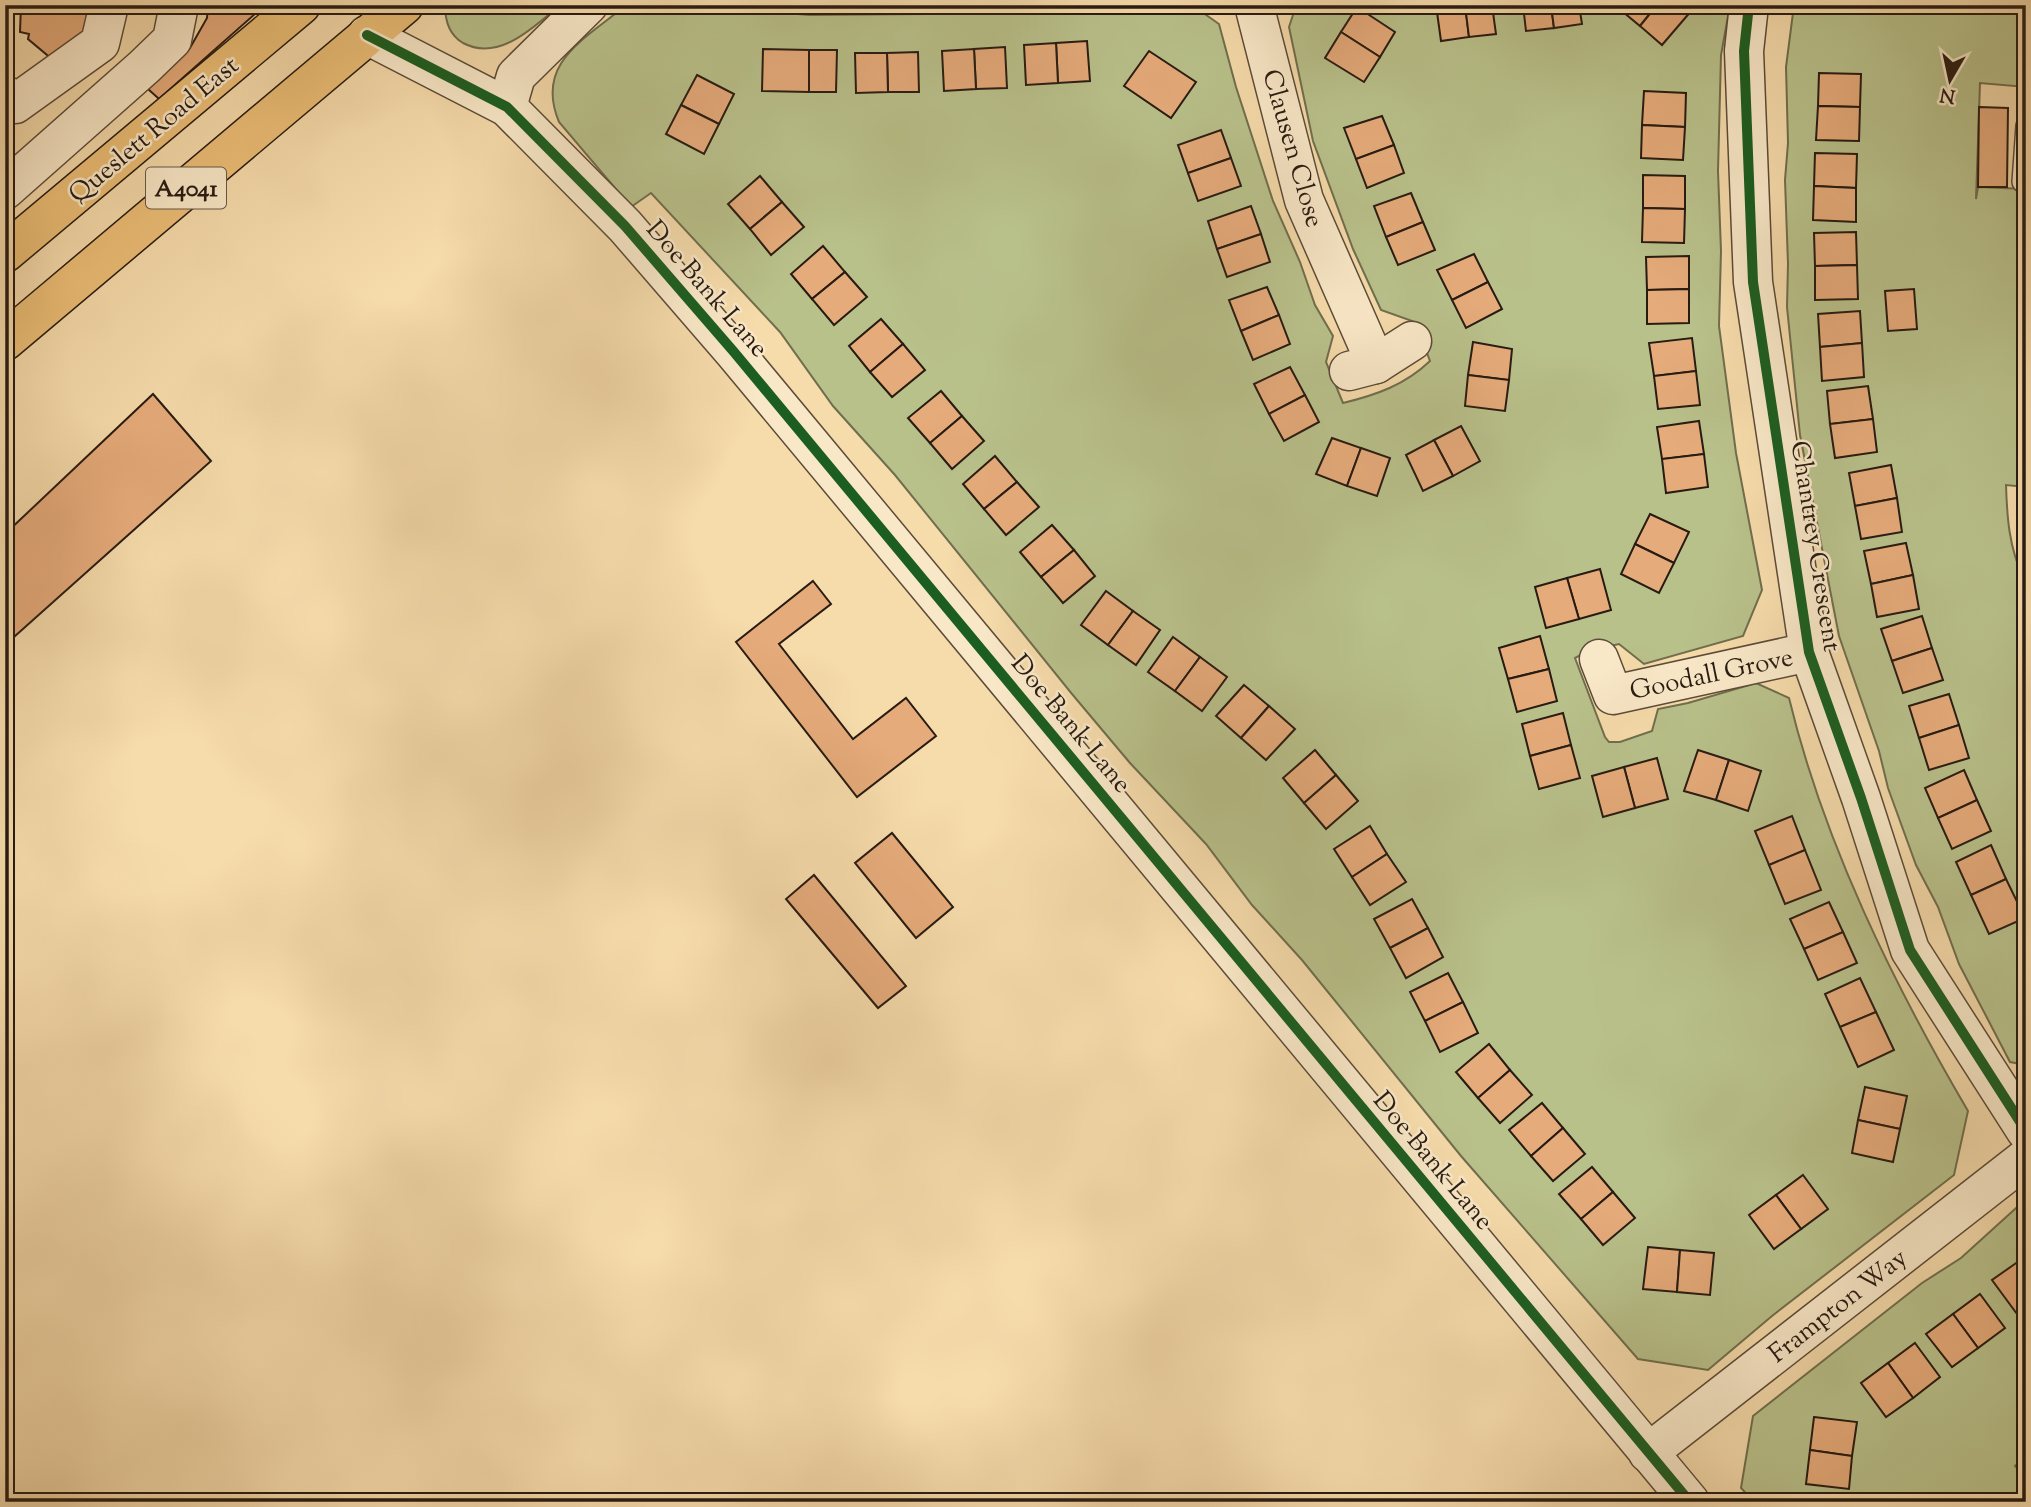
<svg xmlns="http://www.w3.org/2000/svg" width="2031" height="1507" font-family="'Sorts Mill Goudy',serif">
  <style>
    .green { fill: #b9c18b; stroke: #706e4e; stroke-width: 2 }
    .building { fill: #e6ab7b; stroke: #271b12; stroke-width: 2 }
    .lines { fill: none; stroke-linecap: round; stroke-linejoin: round }
    .lane-casing { stroke: #5b4b38; stroke-width: 22 }
    .street-casing { stroke: #5b4b38; stroke-width: 41 }
    .highway-casing { stroke: #271b12; stroke-width: 41 }
    .lane { stroke: #f9e8c8; stroke-width: 19 }
    .street { stroke: #f9e8c8; stroke-width: 38 }
    .highway { stroke: #ebbe76; stroke-width: 38 }
    .cycleway-casing { stroke: #f9e8c8; stroke-width: 15 }
    .cycleway { stroke: #1b5e20; stroke-width: 10 }
    .labels { text-anchor: middle; stroke-width: 5; stroke-linejoin: round; paint-order: stroke }
    .shield { fill: #f9e8c8; stroke: #665849; stroke-width: 2 }
    .shield-label { font-size: 24px; font-weight: bold; fill: #271b12 }
    .street-label { font-size: 26px; fill: #271b12; stroke: #f9e8c8 }
  </style>
  <rect width="100%" height="100%" fill="#f6dbab"/>
  <filter id="stains"><feTurbulence type="fractalNoise" baseFrequency=".00286" numOctaves="4"/><feColorMatrix values="0 0 0 0 .2 0 0 0 0 .09 0 0 0 0 .02 0 0 0 .5 -.17"/></filter>
  <radialGradient id="worn" r=".72"><stop offset=".6" stop-color="#630" stop-opacity="0"/><stop offset="1" stop-color="#630" stop-opacity=".3"/></radialGradient>
  <g class="green">
    <path d="M445,5H560C534,27 499,62 463,43C449,35 445,21 445,5Z"/>
    <path d="M626,5H695L809,15L928,14L1051,5H1192L1219,24L1236,87L1273,201L1300,262L1315,305L1333,336L1326,362L1343,403C1376,395 1405,385 1430,361L1415,322L1381,310L1353,249L1313,141L1289,27L1293,15L1301,5H1730L1721,55L1718,171L1721,251L1719,326L1736,453L1762,590L1743,636L1644,664L1619,644L1588,651L1575,658L1605,737L1609,742H1620L1652,731L1658,709L1688,703L1756,683L1789,698C1824,843 1893,983 1968,1111L1954,1175L1772,1316L1708,1370L1638,1359L1461,1156L1302,960L1252,905L1206,844L1130,763L1072,694L895,475L833,406L780,332L651,193L631,207L559,122C534,62 586,39 626,5Z"/>
    <path d="M1794,5H2026V87L1980,83L1976,199L1978,187L2026,189V487L2006,485C2007,517 2009,547 2023,577L2022,574L2026,573V1065L2010,1062L1959,964L1938,907L1916,865L1888,788L1879,751L1839,636L1800,435L1787,307L1788,264L1785,180L1788,143L1786,67Z"/>
    <polygon points="2026,1199 2026,1457 2015,1466 2026,1479 2026,1502 1754,1502 1741,1488 1753,1416 1922,1283 1961,1258"/>
  </g>
  <g class="building">
    <polygon points="21,5 92,5 90,38 53,60 28,39 29,34 20,32"/>
    <polygon points="208,5 265,5 159,99 148,89 190,48 207,18"/>
    <polygon points="1436,5 1465,5 1469,37 1441,41"/>
    <polygon points="1465,5 1492,5 1496,34 1469,37"/>
    <polygon points="1523,5 1551,5 1554,28 1526,31"/>
    <polygon points="1551,5 1579,5 1582,24 1554,28"/>
    <polygon points="1619,5 1657,5 1640,26 1617,7"/>
    <polygon points="1657,5 1686,5 1692,10 1662,45 1640,26"/>
    <polygon points="1357,7 1395,32 1380,57 1341,32"/>
    <polygon points="1341,32 1380,57 1364,82 1325,58"/>
    <polygon points="1087,41 1090,81 1058,83 1056,43"/>
    <polygon points="1056,43 1058,83 1026,85 1024,45"/>
    <polygon points="1005,47 1007,88 976,89 974,49"/>
    <polygon points="763,49 809,50 809,92 762,91"/>
    <polygon points="974,49 976,89 944,91 942,51"/>
    <polygon points="809,50 837,50 836,92 809,92"/>
    <polygon points="1149,51 1196,82 1171,118 1124,86"/>
    <polygon points="918,52 919,92 888,92 887,53"/>
    <polygon points="855,53 887,53 888,92 856,93"/>
    <polygon points="1819,73 1861,74 1860,107 1818,106"/>
    <polygon points="697,75 734,94 719,124 681,105"/>
    <polygon points="1644,91 1686,93 1685,127 1642,125"/>
    <polygon points="681,105 719,124 704,154 666,134"/>
    <polygon points="1818,106 1860,107 1859,141 1816,140"/>
    <polygon points="1979,107 2008,108 2007,187 1978,187"/>
    <polygon points="1382,116 1394,145 1356,159 1344,128"/>
    <polygon points="1642,125 1685,127 1683,160 1641,158"/>
    <polygon points="1221,130 1231,158 1188,173 1178,145"/>
    <polygon points="1394,145 1404,173 1367,188 1356,159"/>
    <polygon points="1815,153 1857,154 1856,188 1814,186"/>
    <polygon points="1231,158 1241,186 1198,201 1188,173"/>
    <polygon points="1643,175 1685,176 1685,209 1643,208"/>
    <polygon points="760,176 782,202 750,229 728,204"/>
    <polygon points="1814,186 1856,188 1856,222 1813,220"/>
    <polygon points="1411,193 1423,222 1386,237 1374,206"/>
    <polygon points="782,202 804,227 771,255 750,229"/>
    <polygon points="1251,206 1261,234 1217,249 1208,221"/>
    <polygon points="1643,208 1685,209 1684,243 1642,242"/>
    <polygon points="1423,222 1435,250 1398,265 1386,237"/>
    <polygon points="1856,232 1857,265 1815,266 1814,233"/>
    <polygon points="1261,234 1270,262 1227,277 1217,249"/>
    <polygon points="823,246 845,272 812,299 791,274"/>
    <polygon points="1474,254 1488,282 1452,300 1437,270"/>
    <polygon points="1689,256 1689,289 1647,290 1646,257"/>
    <polygon points="1857,265 1858,299 1815,300 1815,266"/>
    <polygon points="845,272 867,297 834,325 812,299"/>
    <polygon points="1488,282 1502,309 1466,328 1452,300"/>
    <polygon points="1267,287 1279,315 1241,331 1229,300"/>
    <polygon points="1689,289 1689,323 1647,324 1647,290"/>
    <polygon points="1914,289 1917,329 1888,331 1885,291"/>
    <polygon points="1860,311 1862,343 1820,347 1818,314"/>
    <polygon points="1279,315 1290,344 1253,360 1241,331"/>
    <polygon points="881,319 903,344 870,372 849,346"/>
    <polygon points="1692,338 1696,371 1654,376 1649,343"/>
    <polygon points="1473,342 1512,349 1509,380 1468,375"/>
    <polygon points="1862,343 1864,377 1822,381 1820,347"/>
    <polygon points="903,344 925,370 892,397 870,372"/>
    <polygon points="1290,367 1305,395 1269,414 1254,384"/>
    <polygon points="1696,371 1700,405 1658,409 1654,376"/>
    <polygon points="1468,375 1509,380 1505,411 1465,406"/>
    <polygon points="1868,386 1873,419 1830,424 1827,391"/>
    <polygon points="941,391 962,416 930,443 908,418"/>
    <polygon points="153,394 211,461 5,645 5,534"/>
    <polygon points="1305,395 1319,422 1284,441 1269,414"/>
    <polygon points="962,416 984,441 952,469 930,443"/>
    <polygon points="1873,419 1877,452 1835,458 1830,424"/>
    <polygon points="1699,421 1704,454 1662,459 1657,427"/>
    <polygon points="1461,426 1480,461 1453,476 1434,440"/>
    <polygon points="1332,438 1361,448 1347,486 1316,474"/>
    <polygon points="1434,440 1453,476 1423,491 1406,455"/>
    <polygon points="1361,448 1390,458 1377,496 1347,486"/>
    <polygon points="1704,454 1708,487 1666,493 1662,459"/>
    <polygon points="995,456 1017,482 984,509 963,484"/>
    <polygon points="1891,465 1897,498 1855,506 1849,473"/>
    <polygon points="1017,482 1039,507 1006,535 984,509"/>
    <polygon points="1897,498 1902,532 1861,539 1855,506"/>
    <polygon points="1650,514 1689,532 1674,563 1635,544"/>
    <polygon points="1052,525 1074,550 1041,577 1020,552"/>
    <polygon points="1906,543 1913,575 1871,584 1864,551"/>
    <polygon points="1635,544 1674,563 1659,593 1621,574"/>
    <polygon points="1074,550 1095,576 1063,603 1041,577"/>
    <polygon points="1600,569 1611,610 1579,619 1567,578"/>
    <polygon points="1913,575 1919,609 1877,617 1871,584"/>
    <polygon points="1567,578 1579,619 1546,628 1535,587"/>
    <polygon points="813,581 831,604 779,644 853,739 906,698 936,736 857,797 736,642"/>
    <polygon points="1106,591 1133,611 1108,645 1081,625"/>
    <polygon points="1133,611 1160,630 1136,665 1108,645"/>
    <polygon points="1922,616 1932,648 1892,661 1881,629"/>
    <polygon points="1540,636 1549,669 1508,679 1499,648"/>
    <polygon points="1173,637 1200,657 1175,691 1148,672"/>
    <polygon points="1932,648 1943,680 1903,693 1892,661"/>
    <polygon points="1200,657 1227,677 1202,711 1175,691"/>
    <polygon points="1549,669 1557,701 1517,712 1508,679"/>
    <polygon points="1244,685 1269,706 1241,738 1216,716"/>
    <polygon points="1949,694 1959,725 1919,738 1909,706"/>
    <polygon points="1269,706 1295,729 1266,760 1241,738"/>
    <polygon points="1563,713 1571,745 1530,756 1522,724"/>
    <polygon points="1959,725 1969,758 1929,770 1919,738"/>
    <polygon points="1571,745 1580,778 1539,789 1530,756"/>
    <polygon points="1315,750 1336,775 1304,803 1283,778"/>
    <polygon points="1698,750 1729,760 1716,800 1684,791"/>
    <polygon points="1657,758 1668,799 1635,808 1624,767"/>
    <polygon points="1729,760 1761,771 1748,811 1716,800"/>
    <polygon points="1624,767 1635,808 1603,817 1592,776"/>
    <polygon points="1964,770 1977,800 1938,818 1925,788"/>
    <polygon points="1336,775 1358,801 1326,829 1304,803"/>
    <polygon points="1977,800 1991,831 1952,849 1938,818"/>
    <polygon points="1792,816 1805,850 1769,865 1755,831"/>
    <polygon points="1370,826 1387,854 1352,877 1334,849"/>
    <polygon points="892,833 953,907 916,938 855,863"/>
    <polygon points="1991,845 2006,879 1971,895 1956,862"/>
    <polygon points="1805,850 1821,890 1785,904 1769,865"/>
    <polygon points="1387,854 1406,882 1370,905 1352,877"/>
    <polygon points="814,875 906,986 878,1008 786,899"/>
    <polygon points="2006,879 2025,918 1989,934 1971,895"/>
    <polygon points="1412,899 1428,928 1390,948 1374,919"/>
    <polygon points="1829,902 1843,932 1804,949 1790,919"/>
    <polygon points="1428,928 1443,957 1406,978 1390,948"/>
    <polygon points="1843,932 1857,963 1818,980 1804,949"/>
    <polygon points="2026,958 2026,986 2022,985"/>
    <polygon points="1448,973 1463,1002 1425,1021 1410,992"/>
    <polygon points="1860,978 1876,1012 1840,1027 1825,994"/>
    <polygon points="1463,1002 1478,1033 1440,1052 1425,1021"/>
    <polygon points="1876,1012 1894,1050 1858,1067 1840,1027"/>
    <polygon points="1489,1044 1510,1070 1478,1098 1456,1072"/>
    <polygon points="1510,1070 1532,1095 1500,1123 1478,1098"/>
    <polygon points="1865,1087 1907,1096 1900,1129 1858,1120"/>
    <polygon points="1542,1103 1563,1128 1531,1156 1509,1130"/>
    <polygon points="1858,1120 1900,1129 1893,1162 1852,1153"/>
    <polygon points="1563,1128 1585,1154 1553,1181 1531,1156"/>
    <polygon points="1592,1167 1613,1192 1581,1219 1559,1194"/>
    <polygon points="1803,1175 1828,1209 1801,1229 1776,1195"/>
    <polygon points="1613,1192 1635,1218 1603,1245 1581,1219"/>
    <polygon points="1776,1195 1801,1229 1774,1249 1749,1215"/>
    <polygon points="1648,1247 1680,1250 1677,1292 1643,1289"/>
    <polygon points="1680,1250 1714,1253 1710,1295 1677,1292"/>
    <polygon points="2026,1255 2026,1270 2019,1261"/>
    <polygon points="2019,1261 2026,1270 2026,1308 2017,1314 1992,1280"/>
    <polygon points="1980,1294 2005,1328 1978,1348 1953,1314"/>
    <polygon points="1953,1314 1978,1348 1952,1367 1926,1334"/>
    <polygon points="1915,1343 1940,1377 1913,1398 1888,1363"/>
    <polygon points="1888,1363 1913,1398 1886,1417 1861,1383"/>
    <polygon points="1814,1417 1857,1422 1852,1456 1810,1450"/>
    <polygon points="1810,1450 1852,1456 1849,1489 1806,1484"/>
  </g>
  <g class="lines">
    <g class="lane-casing">
      <polyline id="lane" points="2022,182 2026,126"/>
    </g>
    <g class="street-casing">
      <g id="street">
        <polyline points="1254,5 1304,200 1376,364 1349,371"/>
        <polyline points="1749,5 1744,51 1753,282 1809,652 1861,798 1910,950 2026,1131"/>
        <polyline points="367,35 507,107 625,226 734,352 1690,1502"/>
        <polyline points="5,95 15,104 100,43 109,5"/>
        <polyline points="507,107 516,76 588,5"/>
        <polyline points="5,190 144,67 172,40 179,5"/>
        <polyline points="1376,364 1412,341"/>
        <polyline points="1599,659 1613,695 1809,652"/>
        <polyline points="1648,1453 2026,1158"/>
      </g>
    </g>
    <g class="highway-casing">
      <g id="highway">
        <polyline points="5,253 301,5"/>
        <polyline points="5,341 404,5"/>
      </g>
    </g>
    <use href="#lane" class="lane"/>
    <use href="#street" class="street"/>
    <use href="#highway" class="highway"/>
    <g class="cycleway-casing">
      <g id="cycleway">
        <polyline points="1749,5 1744,51 1753,282 1809,652 1861,798 1910,950 2026,1131"/>
        <polyline points="367,35 507,107 625,226 734,352 1690,1502"/>
      </g>
    </g>
    <use href="#cycleway" class="cycleway"/>
  </g>
  <g class="labels">
    <rect class="shield" x="146" y="167.5" width="80" height="41" rx="5"/>
    <g class="shield-label">
      <text x="186" y="196">A4041</text>
    </g>
    <g class="street-label">
      <text transform="translate(153 129) rotate(-40)" y="9">Queslett Road East</text>
      <text transform="translate(1294 148) rotate(74)" y="9">Clausen Close</text>
      <text transform="translate(708 288) rotate(49)" y="9">Doe Bank Lane</text>
      <text transform="translate(1817 546) rotate(81)" y="9">Chantrey Crescent</text>
      <text transform="translate(1711 673) rotate(-12)" y="9">Goodall Grove</text>
      <text transform="translate(1072 723) rotate(50)" y="9">Doe Bank Lane</text>
      <text transform="translate(1434 1160) rotate(50)" y="9">Doe Bank Lane</text>
      <text transform="translate(1837 1305) rotate(-38)" y="9">Frampton Way</text>
    </g>
  </g>
  <rect width="2031" height="1507" fill="none" stroke="#f6dbab" stroke-width="28"/>
  <rect x="7" y="7" width="2017" height="1493" fill="none" stroke="#271b12" stroke-width="3.5"/>
  <rect x="14" y="14" width="2003" height="1479" fill="none" stroke="#271b12" stroke-width="2"/>
  <g transform="translate(1950 80) rotate(189)" stroke="#f9e8c8" stroke-width="5" paint-order="stroke">
  <path d="M0-5L12 26L0 18L-12 26Z" fill="#271b12"/>
  <text y="-10" font-size="19" font-weight="bold" text-anchor="middle" fill="#271b12">N</text>
  </g>
  <rect width="100%" height="100%" filter="url(#stains)"/>
  <rect width="100%" height="100%" fill="url(#worn)"/>
</svg>
